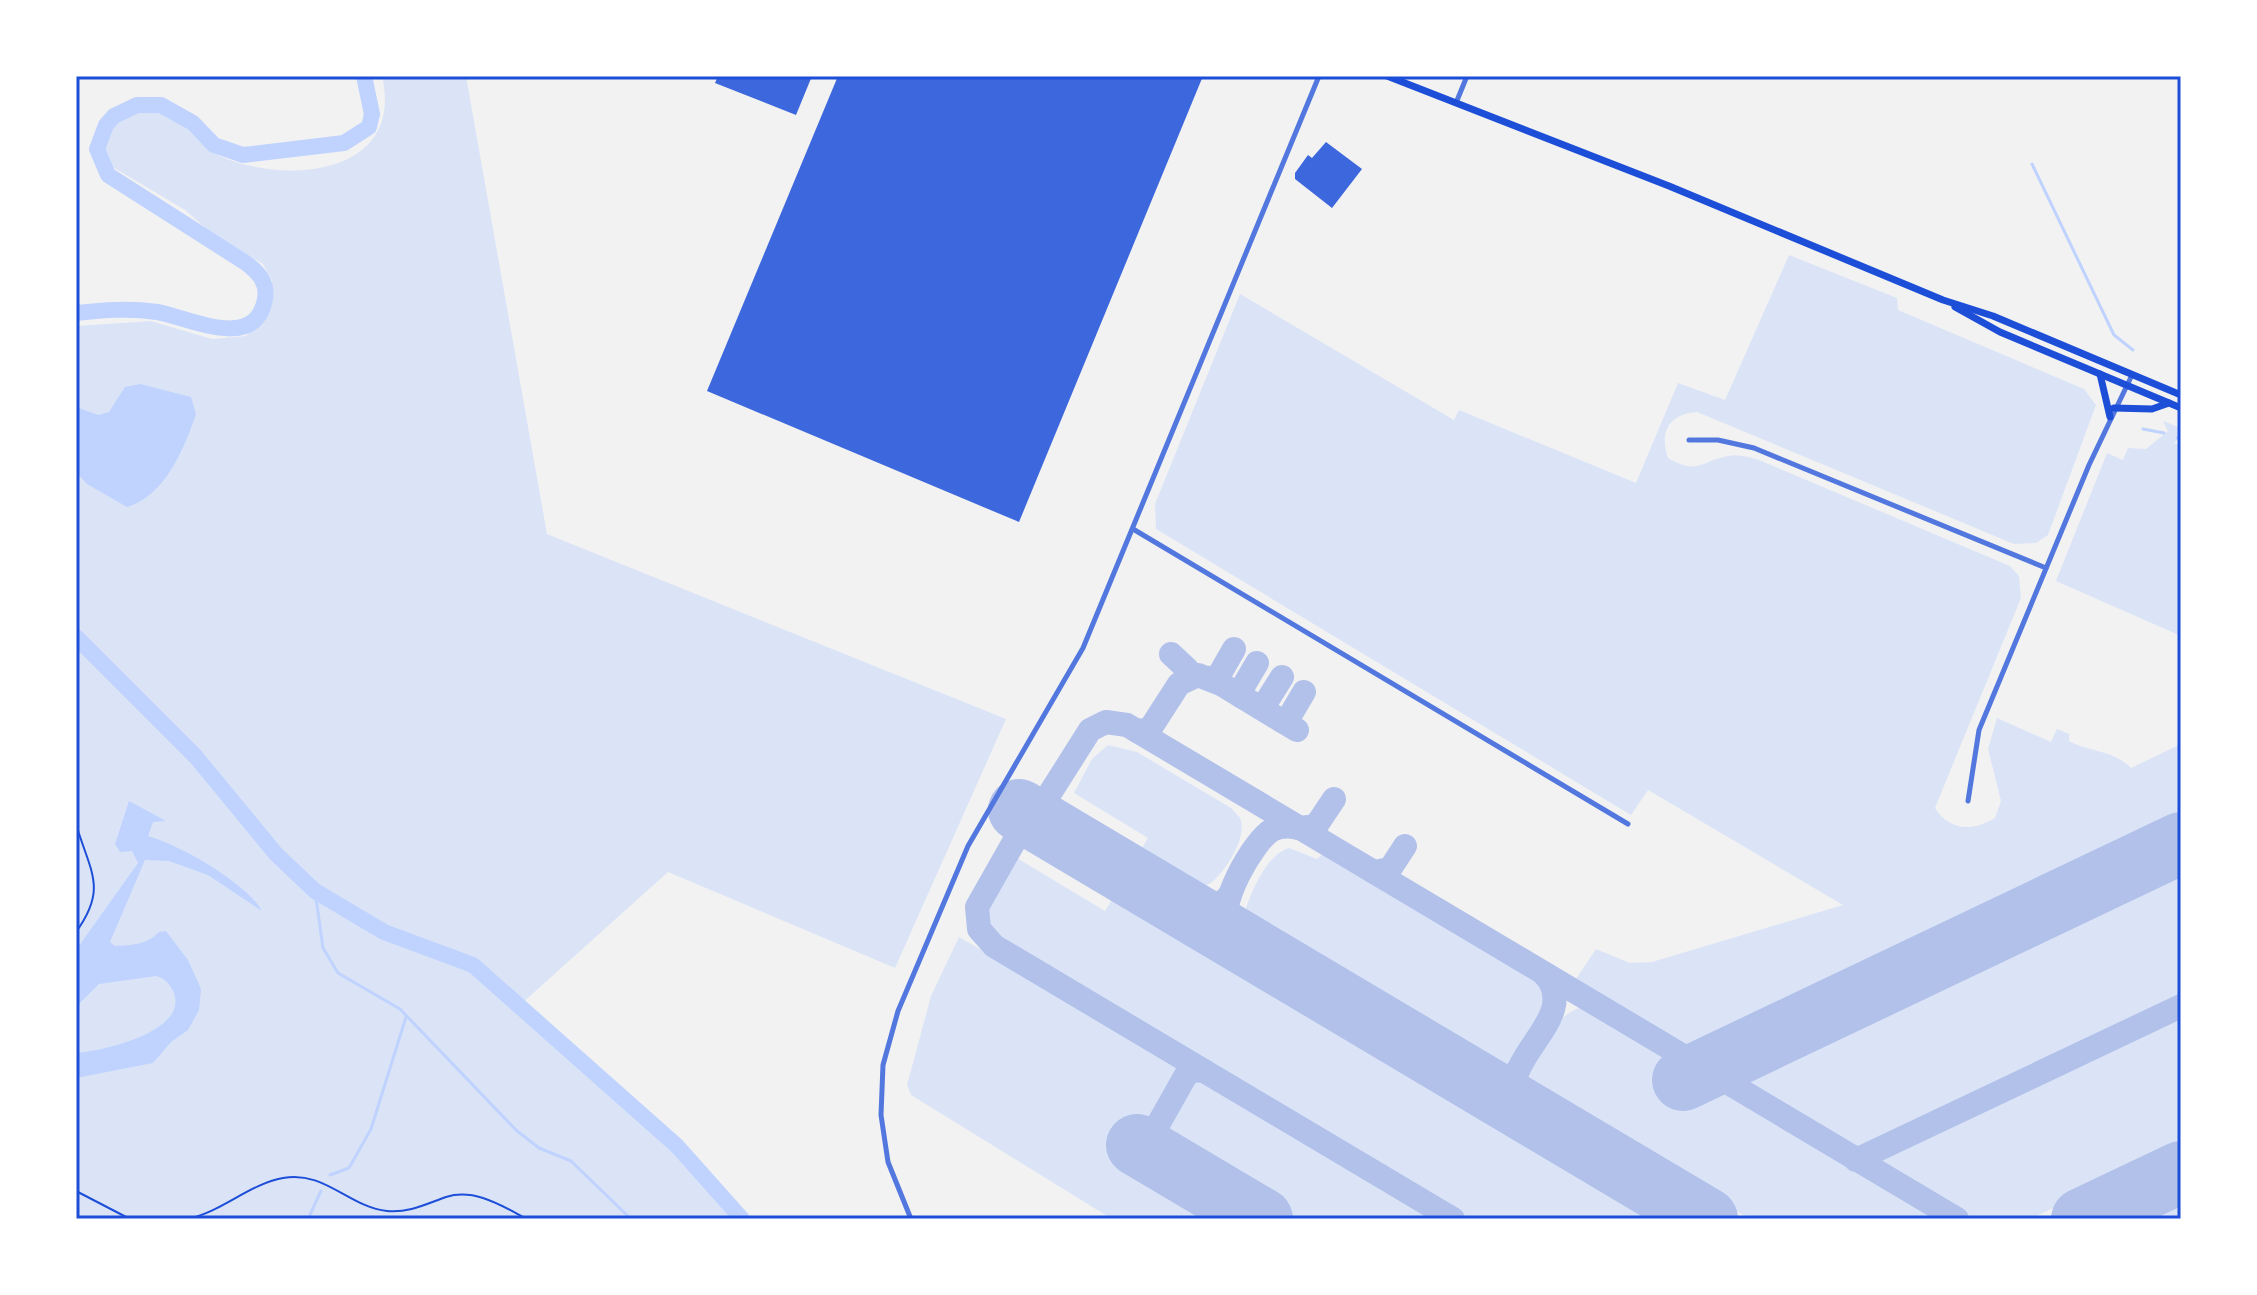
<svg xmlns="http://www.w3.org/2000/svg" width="2257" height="1295" font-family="'Open Sans',sans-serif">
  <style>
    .green { fill: #dbe4f7 }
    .water { fill: #bfd3fe }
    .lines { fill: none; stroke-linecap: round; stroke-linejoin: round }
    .stream { stroke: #bfd3fe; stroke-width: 3 }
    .river { stroke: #bfd3fe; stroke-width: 16 }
    .taxiway { stroke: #b2c1ea; stroke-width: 24 }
    .runway { stroke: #b2c1ea; stroke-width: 62 }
    .building { fill: #3d67dc }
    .path { stroke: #1d4ed8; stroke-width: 2 }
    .minor { stroke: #5277de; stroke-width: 5 }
    .secondary { stroke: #1d4ed8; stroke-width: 7 }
    .neatline { fill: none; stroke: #1d4ed8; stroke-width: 3 }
  </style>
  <rect width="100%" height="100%" fill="#f2f2f2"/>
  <g class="green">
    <path d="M382,76H466L547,534L1006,719L895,968L668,872L520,1005L677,1146L742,1219H76V326L151,321L212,339L246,336L272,305V281L263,264L207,229L185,210L111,166C88,134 131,105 162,113C187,119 197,146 220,156C285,185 405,176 382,76Z"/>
    <path d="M1789,255L1897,298L1898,310L2084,389L2096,405L2048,535L2036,543L2014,544L1697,412C1669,414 1659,432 1668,458C1698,475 1699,462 1728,456C1738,454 1749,457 1759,460L2010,566L2019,576L2021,598L1935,808C1951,832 1973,831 1995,818L2001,801L1988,749L1997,718L2051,742L2057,729L2069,734V741C2089,752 2114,750 2131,768L2181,744V1219H2108L2093,1189L2030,1219H1974L1752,1087L1750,1080L1755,1070L1804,1046L1786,1007L1699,1048L1689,1050L1574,982L1596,949L1630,963L1652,962L1843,905L1648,790L1631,815L1156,529L1155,504L1240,294L1454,420L1459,410L1636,483L1678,383L1725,400Z"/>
    <polygon points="2163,421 2181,428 2181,436 2174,443 2181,446 2181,636 2056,581 2107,453 2123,460 2128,448 2146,449 2168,431"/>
    <path d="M1108,745L1137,752L1231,808L1240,818C1248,837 1226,870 1212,882C1206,887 1200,887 1194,889L1138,855L1148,838L1074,793L1092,759Z"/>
    <path d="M1289,848L1317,859L1321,855L1335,859L1540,982C1556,1008 1526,1047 1510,1067L1499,1071L1252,923L1246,908C1253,888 1267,855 1289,848Z"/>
    <path d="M1015,857L1105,911L1116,893L1664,1219H1466L996,939C971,917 993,875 1015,857Z"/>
    <polygon points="959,937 1176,1063 1176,1080 1125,1163 1220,1219 1112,1219 911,1095 907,1085 931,996"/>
    <path d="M1581,1008L1592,1011L1671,1059L1691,1101L1720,1088L1940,1219H1750L1525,1085C1523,1064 1559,1010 1581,1008Z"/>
    <path d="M1197,1078L1204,1080L1439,1219H1289L1264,1204L1256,1190L1165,1133C1163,1118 1182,1085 1197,1078Z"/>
  </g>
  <g class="water">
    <path d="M140,384L191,397L196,414C184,449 165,496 127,507L87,484L76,472V407L98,415L109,412L125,387Z"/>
    <path d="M129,801L166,821L153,822L148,836C178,844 247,883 262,911L208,875L169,861L145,860L110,942L115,946C132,945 147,945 159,932L166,931L188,960L201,989L199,1010L188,1030L171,1042L153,1063L76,1078V1053C102,1051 188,1032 174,993C170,984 165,978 156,976L99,984L76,1007V950L138,863L132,851L120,852L115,844Z"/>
  </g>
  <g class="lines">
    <g class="stream">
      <polyline points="2032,164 2114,335 2133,350"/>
      <polyline points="2143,429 2164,433"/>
      <polyline points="2177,438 2181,440"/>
      <polyline points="315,891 323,948 338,973 400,1009 516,1130 539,1148 571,1161 631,1219"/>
      <polyline points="330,1175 349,1168 371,1129 406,1017"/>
      <polyline points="308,1219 321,1191"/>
    </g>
    <g class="river">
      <path d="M76,313C104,310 129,308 157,312C188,317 255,353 265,299C268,282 258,272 246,263L108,175L97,149L106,125L114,116L137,105H161L193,123L214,145L243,155L344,143L369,127L372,114L364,76"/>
      <polyline points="76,637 196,757 276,854 315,891 384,932 473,965 677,1146 742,1219"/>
    </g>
    <g class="taxiway">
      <polyline points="1171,654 1187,669 1185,679"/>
      <polyline points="1209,678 1218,677 1234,649"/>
      <polyline points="1242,697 1241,690 1257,663"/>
      <polyline points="1266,711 1265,704 1282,677"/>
      <polyline points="1282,721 1288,719 1304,692"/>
      <polyline points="1137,731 1150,729 1179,684 1198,675 1221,684 1297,730"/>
      <polyline points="1301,828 1316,826 1334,799"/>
      <path d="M1302,829C1292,826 1282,825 1272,830C1253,841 1216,907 1228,928C1239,947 1290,971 1311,983"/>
      <path d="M1019,833C1040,812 1088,852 1111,864"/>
      <path d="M1123,872C1152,888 1198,930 1228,897"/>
      <polyline points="1374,872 1390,869 1405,846"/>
      <path d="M1543,973C1588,1018 1486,1064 1523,1106C1539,1125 1580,1143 1602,1156"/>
      <path d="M1402,1038C1432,1055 1488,1105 1518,1070"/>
      <polyline points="1856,1160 2181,1006"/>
      <polyline points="1193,1178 1157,1154 1151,1137 1186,1075 1194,1070 1204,1071"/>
      <polyline points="1453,1219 994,946 979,929 977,907 1023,826 1040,809 1090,730 1106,722 1127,725 1957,1219"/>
    </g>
    <g class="runway">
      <polyline points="1019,810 1707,1219"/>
      <polyline points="1683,1080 2181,843"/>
      <polyline points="1137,1145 1262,1219"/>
      <polyline points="2082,1219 2181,1172"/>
    </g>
  </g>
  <g class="building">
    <polygon points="718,76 812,76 796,115 715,83"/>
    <polygon points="838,76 1203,76 1019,522 707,391"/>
    <polygon points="1326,142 1362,169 1332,208 1295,179 1295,173 1308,155 1312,158"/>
  </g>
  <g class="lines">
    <g class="path">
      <path d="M76,824C90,872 108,888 76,932"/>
      <polyline points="76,1191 130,1219"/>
      <path d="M187,1219C222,1212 249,1184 283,1178C324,1170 349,1207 387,1211C409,1213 426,1204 446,1197C475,1188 502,1206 527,1219"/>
    </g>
    <g class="minor">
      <polyline points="1456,103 1467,76"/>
      <polyline points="1689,440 1718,440 1754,448 2046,568"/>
      <polyline points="1133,529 1628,824"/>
      <polyline points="1968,801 1979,730 2089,465 2132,375"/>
      <polyline points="911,1219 888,1162 881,1115 883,1065 898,1011 968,846 1083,648 1319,76"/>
    </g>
    <g class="secondary">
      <polyline points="1387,76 1669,186 1943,300 1993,316 2181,395"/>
      <polyline points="1955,307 2000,332 2181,408"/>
      <polyline points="2100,374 2110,417"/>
      <polyline points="2114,408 2152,409 2169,403"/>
    </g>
  </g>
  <rect width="2257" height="1295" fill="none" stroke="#ffffff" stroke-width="156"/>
  <rect x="78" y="78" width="2101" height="1139" class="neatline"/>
</svg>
